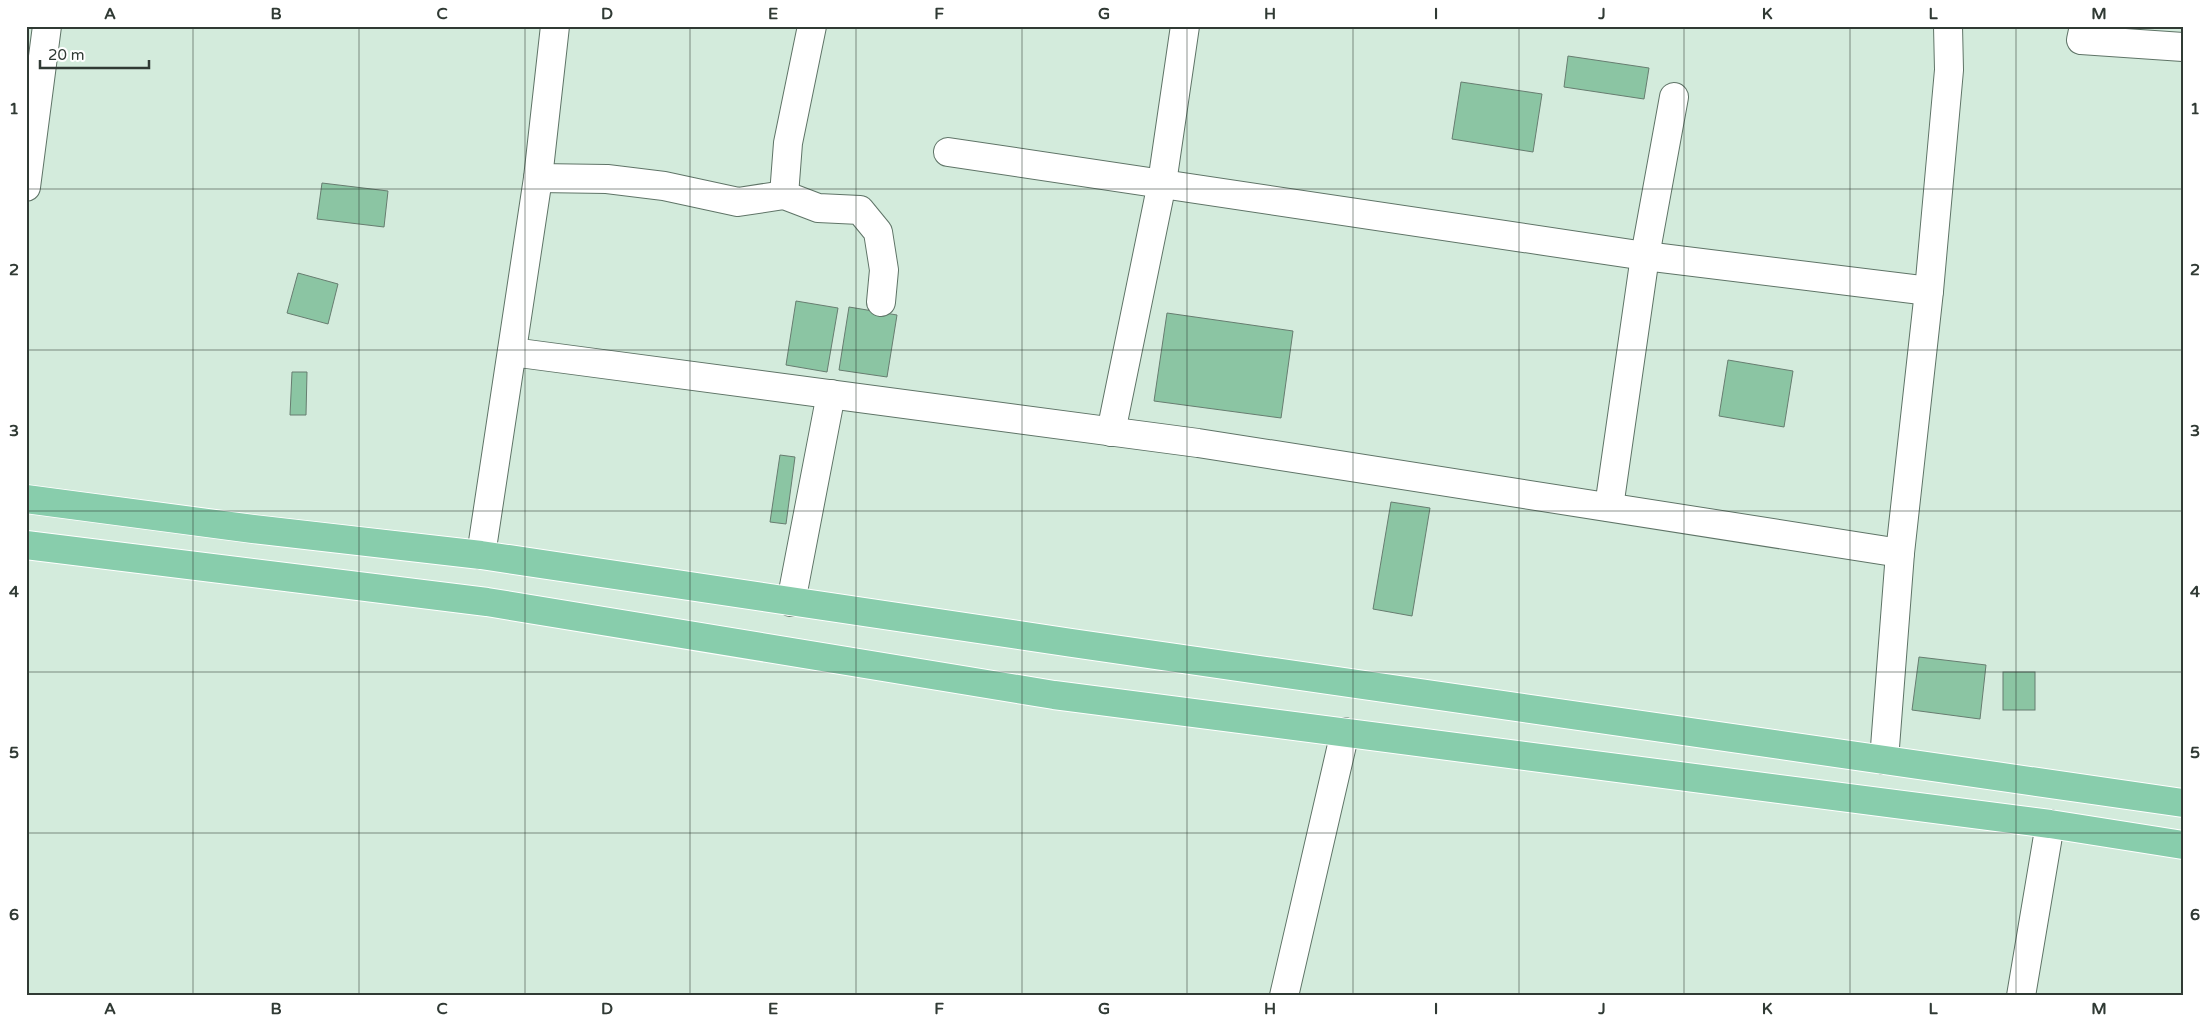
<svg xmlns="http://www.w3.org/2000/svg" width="2209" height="1022" font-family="'Varela Round',sans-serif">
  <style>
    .building { fill: #8bc5a3; stroke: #677d70 }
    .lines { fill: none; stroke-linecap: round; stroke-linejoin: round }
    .minor-casing { stroke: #5f7467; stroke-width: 30 }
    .major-casing { stroke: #fff; stroke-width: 30 }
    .minor { stroke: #fff; stroke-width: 28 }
    .major { stroke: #88cdac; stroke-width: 28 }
    .grid { fill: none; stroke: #303a34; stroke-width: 1; stroke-opacity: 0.55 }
    .neatline { fill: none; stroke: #303a34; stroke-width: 2 }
    .grid-label { font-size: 16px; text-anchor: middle; font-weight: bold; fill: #303a34 }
  </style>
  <rect width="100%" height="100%" fill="#d3ebdc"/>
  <g class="building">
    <polygon points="1568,56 1649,68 1644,99 1564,87"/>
    <polygon points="1461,82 1542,94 1533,152 1452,139"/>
    <polygon points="322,183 388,191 384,227 317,219"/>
    <polygon points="298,273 338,284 328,324 287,313"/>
    <polygon points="796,301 838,308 827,372 786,365"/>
    <polygon points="849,307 897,315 887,377 839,370"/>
    <polygon points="1167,313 1293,331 1281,418 1154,401"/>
    <polygon points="1728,360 1793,371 1784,427 1719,416"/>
    <polygon points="292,372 307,372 306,415 290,415"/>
    <polygon points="780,455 795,457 786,524 770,522"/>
    <polygon points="1391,502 1430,508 1412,616 1373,609"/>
    <polygon points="1919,657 1986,665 1980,719 1912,710"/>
    <rect x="2003" y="672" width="32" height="38"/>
  </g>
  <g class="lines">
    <g class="minor-casing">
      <g id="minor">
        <polyline points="2084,26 2081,40 2183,47"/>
        <polyline points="948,152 1645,256 1929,291"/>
        <polyline points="538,178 607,179 664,186 738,202 784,195 818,208 860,210 878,232 884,270 881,302"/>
        <polyline points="26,187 47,26"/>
        <polyline points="784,195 788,143 812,26"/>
        <polyline points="512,352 1198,443 1900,553"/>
        <polyline points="1111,432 1162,183 1185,26"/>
        <polyline points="1609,507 1645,256 1674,97"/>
        <polyline points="481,555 538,178 555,26"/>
        <polyline points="791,602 831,394"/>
        <polyline points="1884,760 1900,553 1929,291 1949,70 1948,26"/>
        <polyline points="1284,996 1345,732"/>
        <polyline points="2021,996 2050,824"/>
      </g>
    </g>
    <g class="major-casing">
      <g id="major">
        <polyline points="26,499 253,529 481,555 1072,643 2183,803"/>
        <polyline points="26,545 487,602 1054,695 2050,824 2183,845"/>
      </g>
    </g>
    <use href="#minor" class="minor"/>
    <use href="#major" class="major"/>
  </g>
  <path class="grid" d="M193,26V996M359,26V996M525,26V996M690,26V996M856,26V996M1022,26V996M1187,26V996M1353,26V996M1519,26V996M1684,26V996M1850,26V996M2016,26V996M26,189H2183M26,350H2183M26,511H2183M26,672H2183M26,833H2183"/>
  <rect width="2209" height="1022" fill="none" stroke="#ffffff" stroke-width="55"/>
  <path d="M40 60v8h109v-8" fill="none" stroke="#303a34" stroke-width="2.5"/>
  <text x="48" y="60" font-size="15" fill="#303a34" stroke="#ffffff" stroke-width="4" paint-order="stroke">20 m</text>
  <rect x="28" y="28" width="2154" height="966" class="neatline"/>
  <g class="grid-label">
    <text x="110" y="19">A</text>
    <text x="276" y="19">B</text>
    <text x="442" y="19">C</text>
    <text x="607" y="19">D</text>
    <text x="773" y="19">E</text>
    <text x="939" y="19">F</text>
    <text x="1104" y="19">G</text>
    <text x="1270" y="19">H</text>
    <text x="1436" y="19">I</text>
    <text x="1602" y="19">J</text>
    <text x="1767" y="19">K</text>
    <text x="1933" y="19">L</text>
    <text x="2099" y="19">M</text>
    <text x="14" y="114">1</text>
    <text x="2195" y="114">1</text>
    <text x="14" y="275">2</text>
    <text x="2195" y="275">2</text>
    <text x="14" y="436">3</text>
    <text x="2195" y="436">3</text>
    <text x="14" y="597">4</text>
    <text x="2195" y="597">4</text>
    <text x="14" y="758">5</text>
    <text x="2195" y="758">5</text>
    <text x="14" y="920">6</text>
    <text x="2195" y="920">6</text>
    <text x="110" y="1014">A</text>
    <text x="276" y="1014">B</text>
    <text x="442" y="1014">C</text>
    <text x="607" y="1014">D</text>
    <text x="773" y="1014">E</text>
    <text x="939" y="1014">F</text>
    <text x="1104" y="1014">G</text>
    <text x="1270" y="1014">H</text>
    <text x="1436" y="1014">I</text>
    <text x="1602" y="1014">J</text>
    <text x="1767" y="1014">K</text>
    <text x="1933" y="1014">L</text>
    <text x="2099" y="1014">M</text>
  </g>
</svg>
